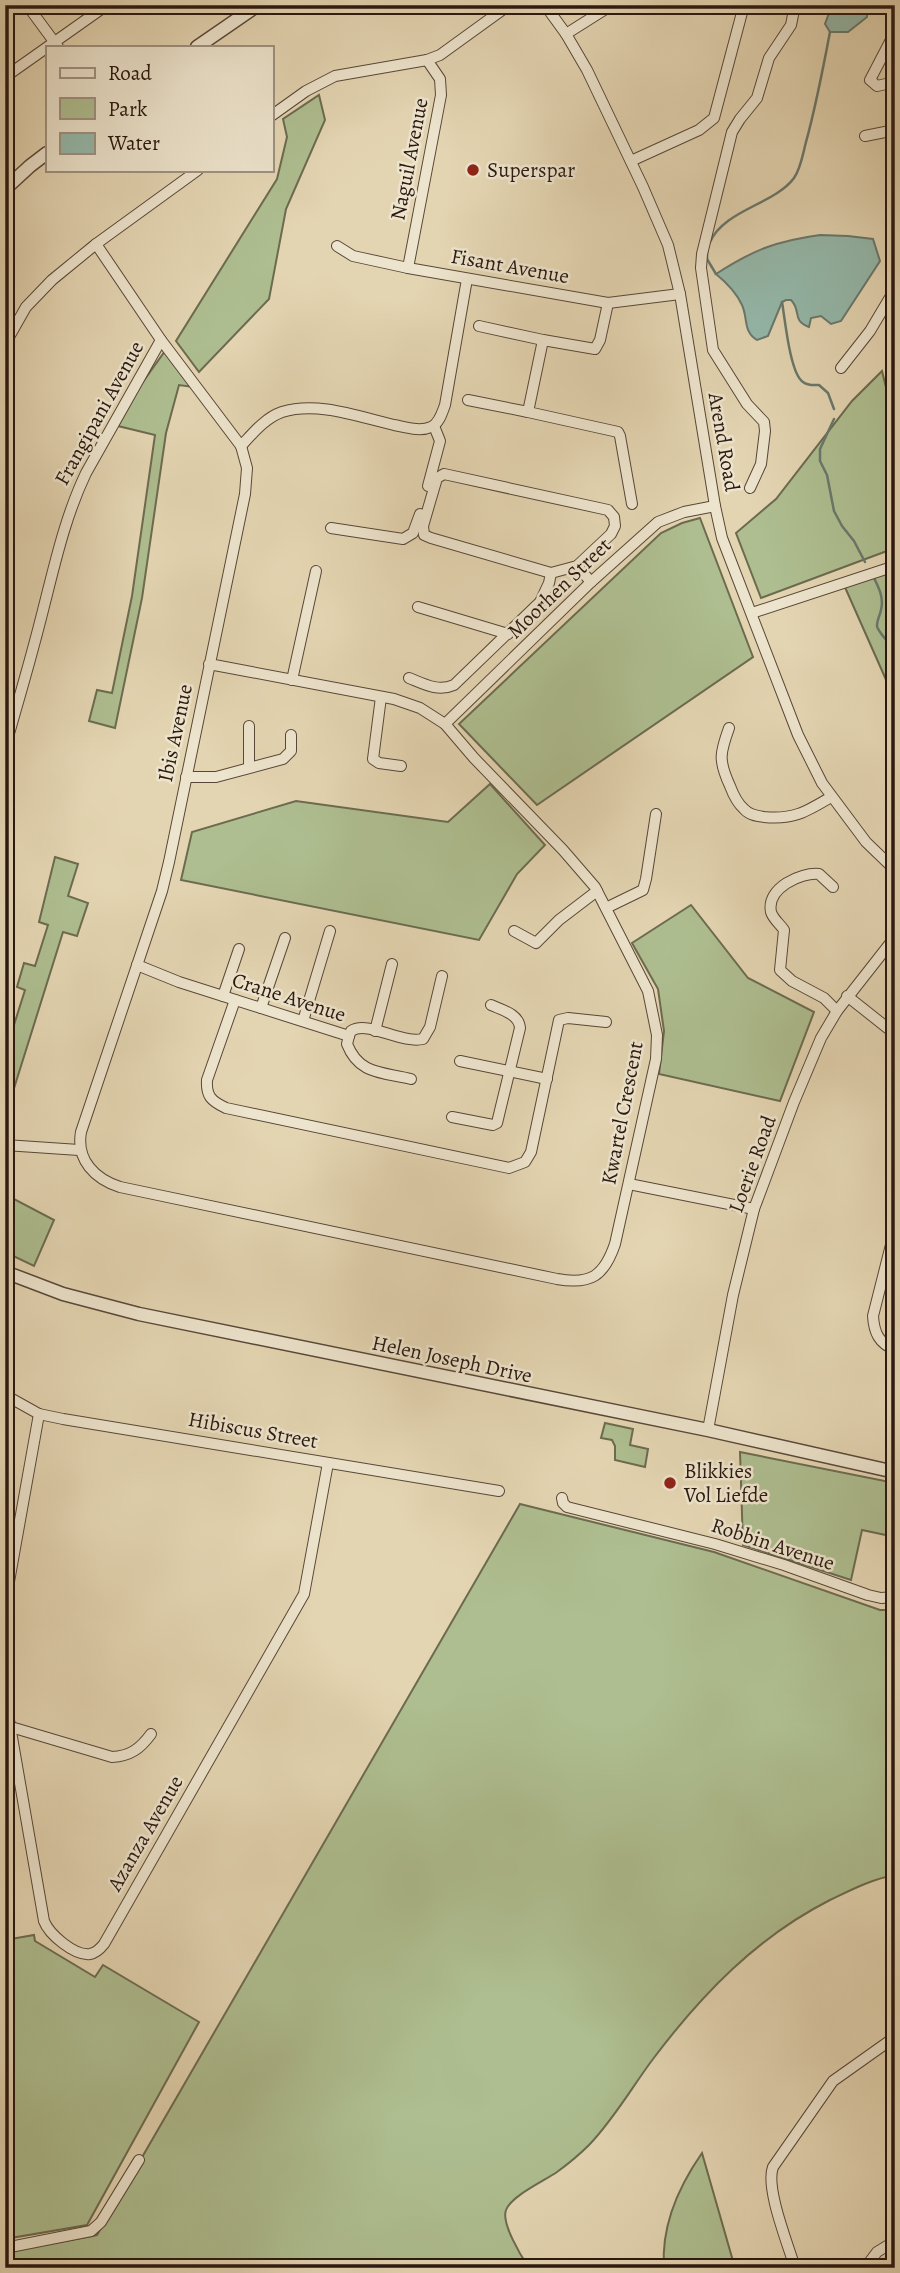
<svg xmlns="http://www.w3.org/2000/svg" width="900" height="2273" font-family="Alegreya,serif">
  <style>
    .green { fill: #aebe90; stroke: #6c6b50; stroke-width: 2 }
    .water { fill: #95b9ab; stroke: #6a796d; stroke-width: 2 }
    .lines { fill: none; stroke-linecap: round; stroke-linejoin: round }
    .stream { stroke: #6a796d; stroke-width: 2.5 }
    .minor-casing { stroke: #584738; stroke-width: 12 }
    .tertiary-casing { stroke: #584738; stroke-width: 15 }
    .minor { stroke: #ede4cd; stroke-width: 10 }
    .tertiary { stroke: #ede4cd; stroke-width: 12 }
    .poi-dot { fill: #8f2418; stroke: #ede4cd; stroke-width: 2.5 }
    .labels { text-anchor: middle; stroke-width: 5; stroke-linejoin: round; paint-order: stroke }
    .street-label { font-size: 21px; fill: #2a1810; stroke: #ede4cd }
    .poi-label { font-size: 21px; fill: #2a1810; stroke: #ede4cd; text-anchor: start }
  </style>
  <rect width="100%" height="100%" fill="#e4d5b2"/>
  <filter id="stains"><feTurbulence type="fractalNoise" baseFrequency=".00286" numOctaves="4"/><feColorMatrix values="0 0 0 0 .2 0 0 0 0 .09 0 0 0 0 .02 0 0 0 .5 -.17"/></filter>
  <radialGradient id="worn" r=".72"><stop offset=".6" stop-color="#630" stop-opacity="0"/><stop offset="1" stop-color="#630" stop-opacity=".3"/></radialGradient>
  <g class="green">
    <polygon points="319,95 325,120 286,209 269,299 199,372 176,341 277,179 287,137 283,119"/>
    <polygon points="165,351 193,387 179,385 166,433 142,598 115,728 89,721 97,690 112,693 132,596 155,435 118,426 140,386"/>
    <polygon points="882,371 895,424 895,548 761,598 736,533 776,499 852,401"/>
    <polygon points="700,518 753,657 537,805 459,724 661,533 682,523"/>
    <polygon points="893,568 895,572 895,700 844,585"/>
    <polygon points="490,784 545,845 517,874 479,940 181,880 192,832 296,801 448,822"/>
    <polygon points="55,857 78,864 68,896 88,903 77,936 63,932 5,1117 5,1038 9,1027 13,1028 25,990 17,987 24,963 35,966 48,925 39,922"/>
    <polygon points="691,905 748,978 814,1012 780,1101 659,1074 664,1031 658,989 632,943"/>
    <polygon points="5,1160 7,1160 8,1196 54,1220 34,1266 5,1252"/>
    <polygon points="605,1423 633,1429 630,1445 648,1449 645,1467 615,1460 615,1446 612,1440 601,1438"/>
    <polygon points="740,1452 895,1483 895,1537 862,1530 851,1580 743,1545"/>
    <path d="M520,1504L714,1552L880,1610H895V1875C872,1879 851,1890 830,1900C757,1937 702,1994 653,2059C632,2087 614,2119 589,2145C580,2154 568,2164 557,2172C544,2181 511,2196 506,2210C501,2223 521,2256 529,2268H5V2252L97,2235Z"/>
    <polygon points="34,1935 35,1941 95,1977 103,1965 199,2022 87,2225 5,2239 5,1940"/>
    <path d="M702,2153L735,2268H664C661,2227 679,2186 702,2153Z"/>
  </g>
  <g class="water">
    <polygon points="832,5 868,5 867,17 848,32 830,32 825,24"/>
    <path d="M820,235L848,236L873,239L880,261L841,321L831,324L821,316L811,318L809,327C791,320 802,311 791,300H786L782,302L768,336L757,340C743,332 748,318 742,305C736,292 727,283 716,274C753,250 776,241 820,235Z"/>
  </g>
  <g class="lines">
    <g class="stream">
      <path d="M710,242C724,210 775,204 794,178C801,168 803,153 806,142C816,106 823,69 830,32"/>
      <polyline points="707,252 707,259 716,274"/>
      <path d="M782,302C785,319 790,374 803,382C808,386 813,385 819,385L828,393L834,409"/>
      <polyline points="834,419 820,449 820,461 827,475 834,511 842,526 854,541 865,562"/>
      <path d="M874,578C879,588 884,598 881,610C880,615 877,620 877,626C877,631 891,644 895,653"/>
    </g>
    <g class="minor-casing">
      <g id="minor">
        <polyline points="27,5 58,47"/>
        <polyline points="545,5 566,34 587,70 643,187 668,245 680,294 715,506 722,538 798,735 822,783 866,842 895,870"/>
        <polyline points="645,5 647,8"/>
        <polyline points="895,32 870,80 877,86 895,82"/>
        <polyline points="566,34 612,5"/>
        <polyline points="5,77 107,5"/>
        <polyline points="271,116 306,91 335,76 427,60 440,55 509,5"/>
        <polyline points="865,136 895,130"/>
        <polyline points="631,161 699,130 714,118 744,5"/>
        <polyline points="895,196 891,204 895,220"/>
        <path d="M96,244L161,340L241,446L247,468L245,494L169,862L162,891L81,1132C76,1160 95,1179 120,1187L557,1279C591,1285 604,1276 615,1244L656,1059L657,1035L648,991L595,887L563,850L474,758L445,724L420,708L394,699L209,664"/>
        <polyline points="337,246 353,256 408,268 608,303 680,294"/>
        <polyline points="408,268 441,95 440,79 427,60"/>
        <polyline points="608,303 600,340 595,349 543,340 528,412 618,432 620,436 632,504"/>
        <polyline points="479,326 543,340"/>
        <polyline points="5,344 26,307 52,280 96,244 198,170"/>
        <polyline points="841,368 870,331 895,289"/>
        <polyline points="468,400 528,412"/>
        <path d="M241,446C253,433 265,418 282,412C318,401 359,417 394,425C405,427 420,432 431,427C439,424 442,413 445,405L467,279"/>
        <polygon points="444,474 608,510 614,517 615,526 611,534 577,566 551,573 431,538 424,535 423,526 437,478"/>
        <polyline points="428,486 440,441 434,426"/>
        <polyline points="750,488 761,464 765,431 764,422 747,404 713,350 701,268 702,254 732,132 740,119 757,98 769,58 791,25 795,5"/>
        <polyline points="331,528 403,539 413,533 420,514"/>
        <polyline points="577,566 591,582"/>
        <polyline points="418,607 508,634"/>
        <polyline points="752,613 895,566"/>
        <path d="M409,678C424,684 438,692 454,685L540,602L549,583L551,573"/>
        <polyline points="292,680 316,571"/>
        <polyline points="381,697 373,759 379,763 401,766"/>
        <polyline points="445,724 591,582 658,522 684,512 715,506"/>
        <path d="M729,728C720,753 718,760 730,786C733,794 737,803 744,809C749,815 757,816 764,817C793,820 806,812 831,797"/>
        <path d="M5,748C17,705 30,662 41,618C54,568 64,519 86,473L161,340"/>
        <polyline points="249,767 249,726"/>
        <polyline points="186,777 216,777 283,759 291,751 291,735"/>
        <path d="M833,887L819,874C801,872 766,888 771,912C773,919 780,924 784,930L780,970L792,981L824,998L837,1011"/>
        <polyline points="606,908 643,890 646,879 656,814"/>
        <polyline points="514,931 536,943 559,920 597,891"/>
        <polyline points="137,965 179,982 349,1036"/>
        <polyline points="223,996 239,949"/>
        <polyline points="847,996 895,1034"/>
        <path d="M235,1000L207,1080C206,1096 211,1101 226,1108L509,1168L525,1162L531,1152L559,1020L568,1018L606,1022"/>
        <polyline points="261,1008 285,938"/>
        <polyline points="303,1021 330,931"/>
        <polyline points="375,1031 392,964"/>
        <path d="M349,1036L351,1031C368,1020 401,1044 423,1039L430,1027L442,976"/>
        <path d="M349,1036L347,1044C359,1075 383,1072 411,1079"/>
        <polyline points="460,1061 547,1079"/>
        <path d="M452,1117L493,1125L497,1123L520,1028C519,1014 502,1010 491,1005"/>
        <polyline points="5,1145 79,1150"/>
        <polyline points="629,1184 754,1209"/>
        <path d="M895,1229L873,1316C874,1333 879,1343 895,1350"/>
        <polyline points="5,1395 39,1414 63,1419 499,1491"/>
        <polyline points="708,1430 733,1295 754,1209 794,1102 821,1038 837,1011 895,937"/>
        <polyline points="562,1498 563,1503 567,1507 715,1544 784,1565 868,1595 881,1598 895,1597"/>
        <polyline points="5,1604 39,1414"/>
        <path d="M5,1697L44,1921C49,1934 74,1956 90,1954C96,1953 100,1949 104,1944L304,1594L328,1463"/>
        <path d="M11,1727L112,1757C130,1756 140,1749 151,1734"/>
        <polyline points="5,2248 91,2231 101,2222 139,2160"/>
        <path d="M795,2268C788,2244 765,2188 773,2167L833,2081L895,2037"/>
        <polyline points="865,2268 877,2252 895,2241"/>
      </g>
    </g>
    <g class="tertiary-casing">
      <g id="tertiary">
        <polyline points="197,47 258,5"/>
        <polyline points="5,189 30,166 47,153"/>
        <polyline points="5,1272 63,1294 139,1314 708,1430 895,1472"/>
      </g>
    </g>
    <use href="#minor" class="minor"/>
    <use href="#tertiary" class="tertiary"/>
  </g>
  <g class="poi-dot">
    <circle cx="473" cy="170" r="7"/>
    <circle cx="670" cy="1483" r="7"/>
  </g>
  <g class="labels">
    <g class="street-label">
      <text transform="translate(409 159) rotate(-79)" y="7">Naguil Avenue</text>
      <text transform="translate(510 266) rotate(10)" y="7">Fisant Avenue</text>
      <text transform="translate(99 413) rotate(-61)" y="7">Frangipani Avenue</text>
      <text transform="translate(724 442) rotate(80)" y="7">Arend Road</text>
      <text transform="translate(559 588) rotate(-44)" y="7">Moorhen Street</text>
      <text transform="translate(175 733) rotate(-78)" y="7">Ibis Avenue</text>
      <text transform="translate(289 997) rotate(18)" y="7">Crane Avenue</text>
      <text transform="translate(622 1113) rotate(-79)" y="7">Kwartel Crescent</text>
      <text transform="translate(752 1164) rotate(-70)" y="7">Loerie Road</text>
      <text transform="translate(452 1359) rotate(12)" y="7">Helen Joseph Drive</text>
      <text transform="translate(253 1430) rotate(10)" y="7">Hibiscus Street</text>
      <text transform="translate(773 1544) rotate(18)" y="7">Robbin Avenue</text>
      <text transform="translate(145 1833) rotate(-60)" y="7">Azanza Avenue</text>
    </g>
    <g class="poi-label">
      <text x="487" y="177">Superspar</text>
      <text x="684" y="1478">Blikkies<tspan x="684" dy="24">Vol Liefde</tspan></text>
    </g>
  </g>
  <rect width="900" height="2273" fill="none" stroke="#e4d5b2" stroke-width="28"/>
  <rect x="7" y="7" width="886" height="2259" fill="none" stroke="#2a1810" stroke-width="3.5"/>
  <rect x="14" y="14" width="872" height="2245" fill="none" stroke="#2a1810" stroke-width="2"/>
  <rect x="46" y="46" width="228" height="126" fill="#ede4cd" stroke="#9f9281" stroke-width="2"/>
  <rect x="60" y="68" width="35" height="10" fill="#ede4cd" stroke="#9f9281" stroke-width="2"/>
  <text x="108" y="80" font-size="21" fill="#2a1810">Road</text>
  <rect x="60" y="98" width="35" height="21" fill="#aebe90" stroke="#9f9281" stroke-width="2"/>
  <text x="108" y="116" font-size="21" fill="#2a1810">Park</text>
  <rect x="60" y="133" width="35" height="21" fill="#95b9ab" stroke="#9f9281" stroke-width="2"/>
  <text x="108" y="150" font-size="21" fill="#2a1810">Water</text>
  <rect width="100%" height="100%" filter="url(#stains)"/>
  <rect width="100%" height="100%" fill="url(#worn)"/>
</svg>
